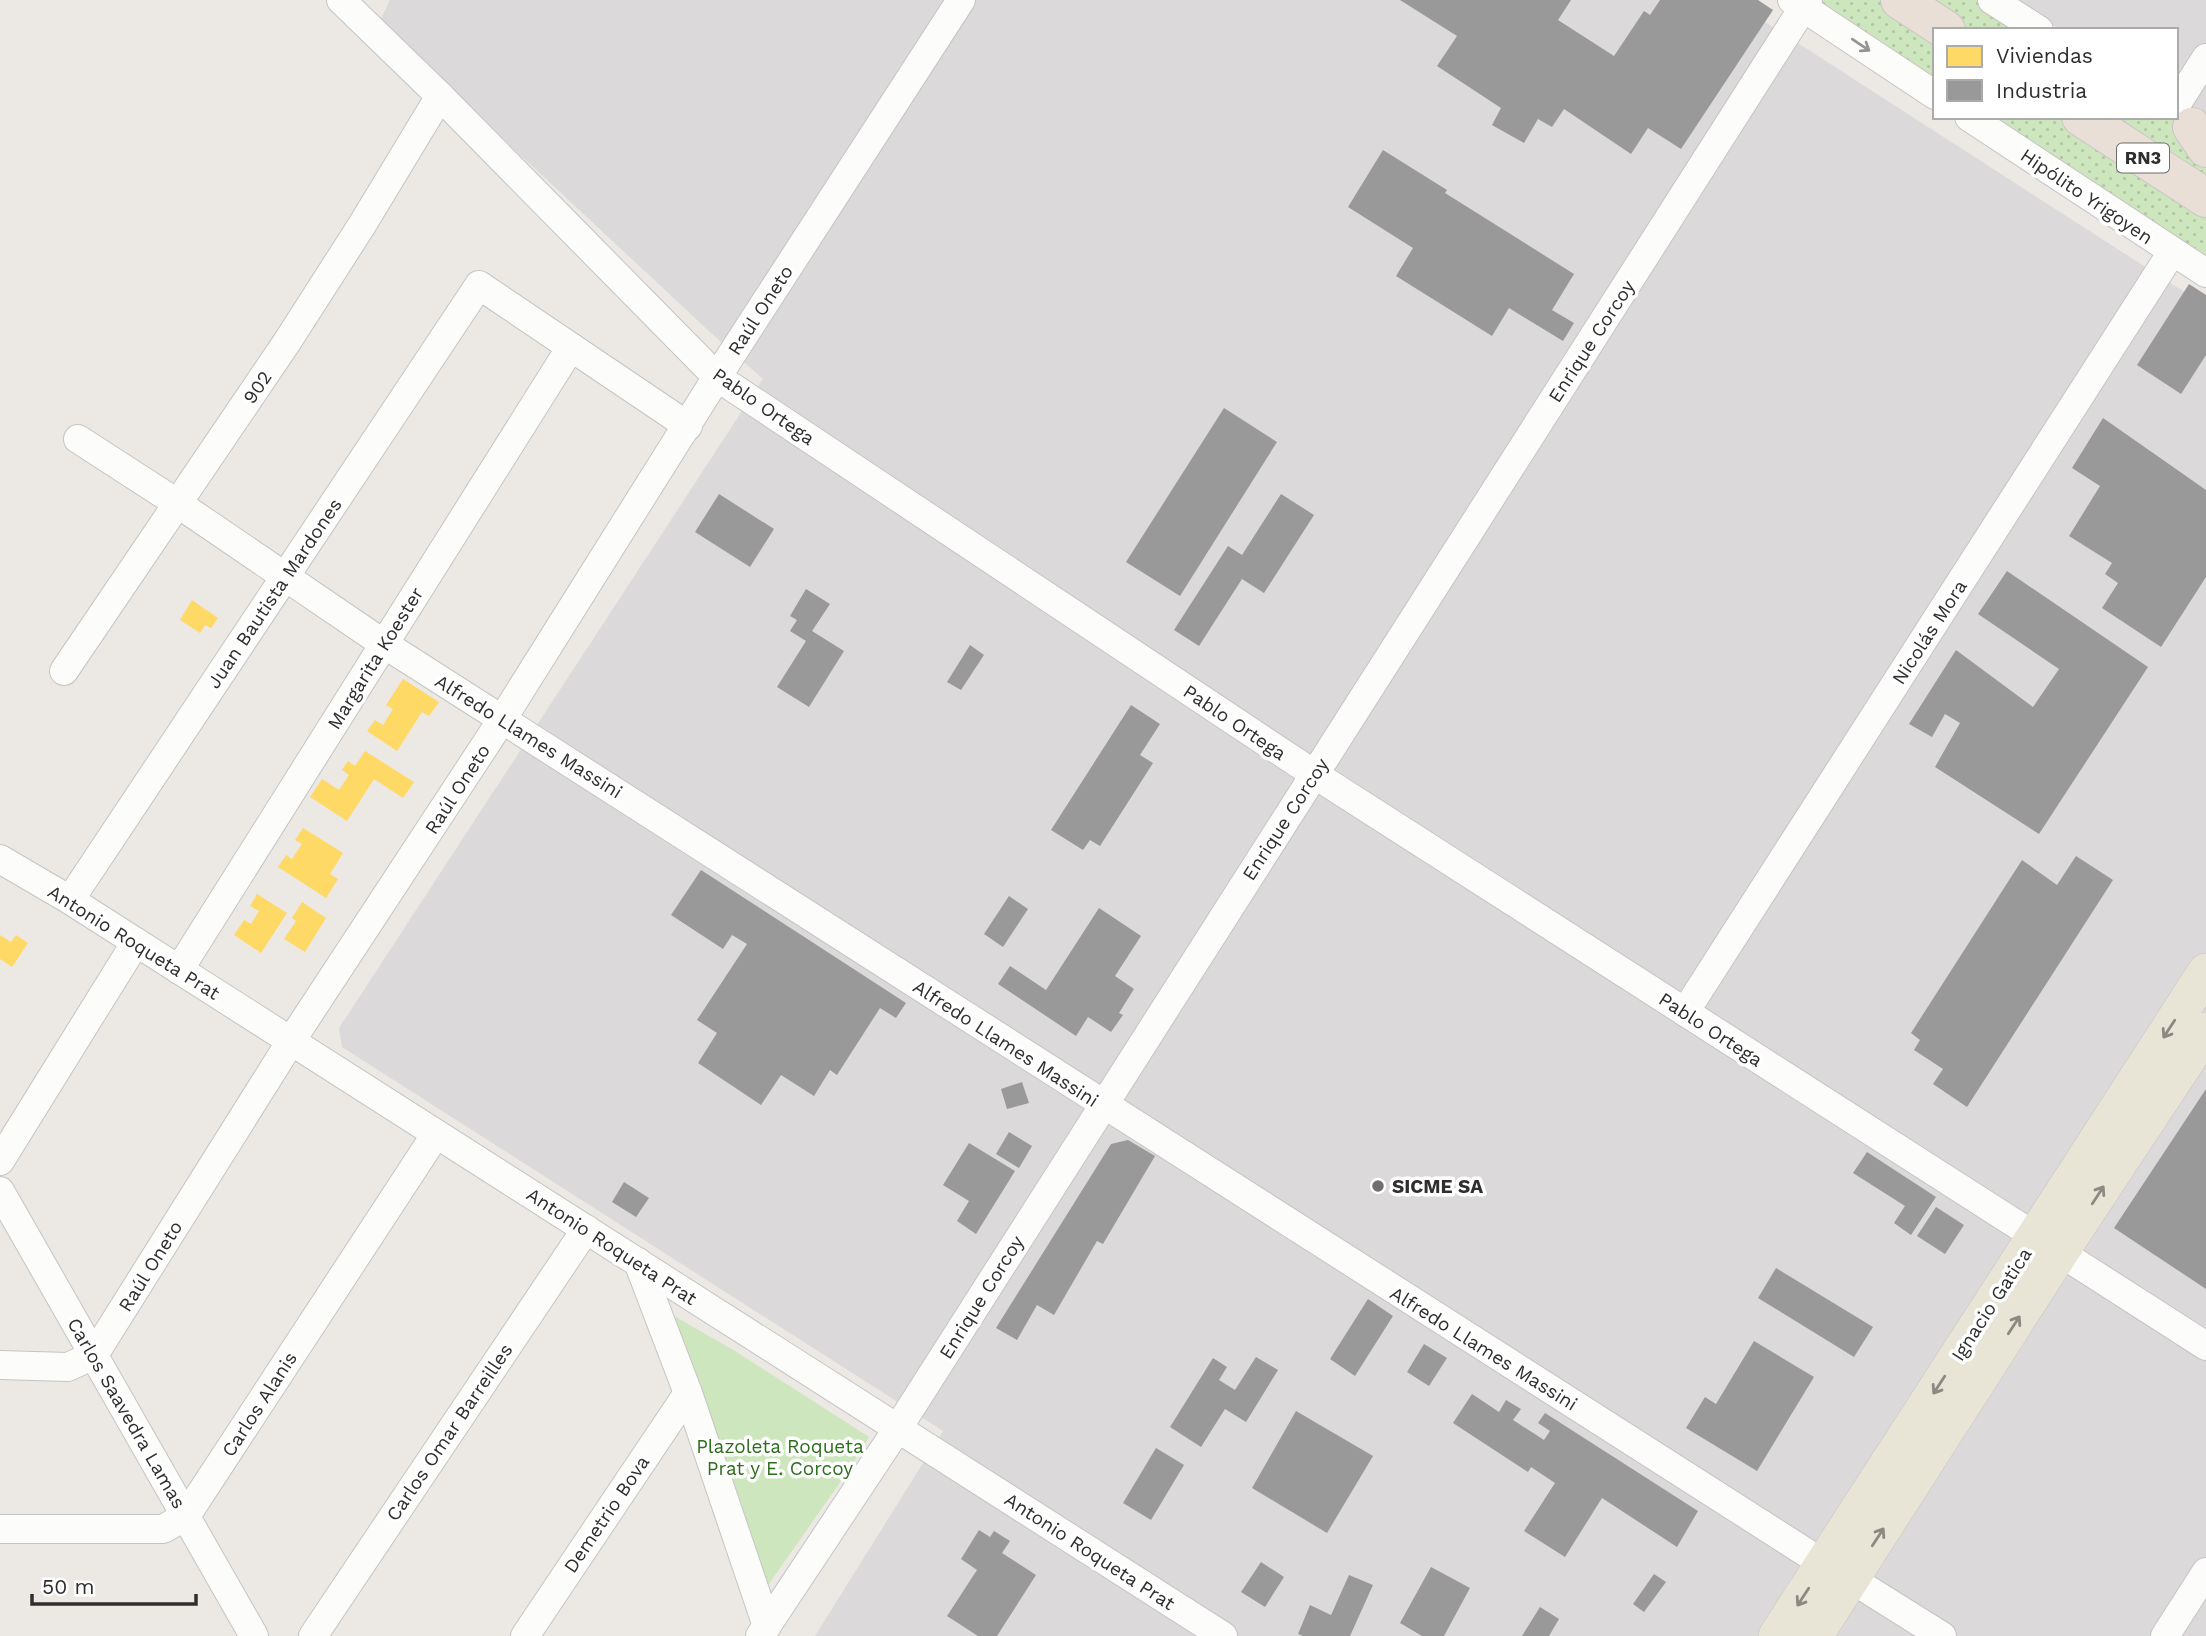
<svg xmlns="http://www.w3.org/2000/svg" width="2206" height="1636" font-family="'Work Sans',sans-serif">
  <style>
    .industrial { fill: #dcd9db }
    .grass { fill: url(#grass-dots) }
    .park { fill: #cee6be }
    .homes { fill: #ffd966 }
    .industry { fill: #999 }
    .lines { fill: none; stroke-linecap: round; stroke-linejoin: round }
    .minor-casing { stroke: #c5c4c5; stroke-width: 30 }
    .major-casing { stroke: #c6c5c4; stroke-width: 38 }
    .highway-casing { stroke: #c6c5c4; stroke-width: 40 }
    .minor { stroke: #fcfcfb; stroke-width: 28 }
    .major { stroke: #e8e4d6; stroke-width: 37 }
    .highway { stroke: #eadfd6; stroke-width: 38 }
    .oneway { stroke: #959594 }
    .oneway2 { stroke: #8b8982 }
    .poi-dot { fill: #706f6e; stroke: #fff; stroke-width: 2.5 }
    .labels { text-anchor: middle; stroke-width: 7; stroke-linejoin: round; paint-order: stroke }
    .shield { fill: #fff; stroke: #6d6d6d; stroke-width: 2 }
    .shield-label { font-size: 18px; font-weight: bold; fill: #2e2e2e }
    .street-label { font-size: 19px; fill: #2e2e2e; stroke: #fff }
    .poi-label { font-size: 19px; font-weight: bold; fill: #2e2e2e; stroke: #fff; text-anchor: start }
    .park-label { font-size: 19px; fill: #2c6e1b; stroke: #fff }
  </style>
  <defs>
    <pattern id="grass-dots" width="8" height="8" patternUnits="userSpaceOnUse" patternTransform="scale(1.75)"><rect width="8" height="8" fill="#cee6be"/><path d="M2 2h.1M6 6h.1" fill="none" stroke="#b1c6a4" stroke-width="1.8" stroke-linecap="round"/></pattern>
  </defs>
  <rect width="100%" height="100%" fill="#ece8e4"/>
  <g class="industrial">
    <polygon points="390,0 1731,0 2206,306 2206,1636 815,1636 943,1431 342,1047 339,1028 763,379 711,333 379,23"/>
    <polygon points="2014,0 2206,0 2206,122 2176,103 2176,30 2061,30"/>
  </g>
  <g class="grass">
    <polygon points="1792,0 1992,0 2039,30 1935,30 1935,95"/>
    <polygon points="1969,117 2176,117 2206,136 2206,273"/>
  </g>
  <polygon class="park" points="662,1309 735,1351 869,1437 853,1464 759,1598"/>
  <g class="homes">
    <polygon points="192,600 218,618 211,628 205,625 200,633 180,620"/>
    <polygon points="403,679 439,702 429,716 422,712 397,751 367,731 375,720 383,725 393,709 386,705"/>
    <polygon points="365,751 414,782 403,798 374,779 347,821 310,797 322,779 339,790 349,775 342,770 348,761 355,766"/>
    <polygon points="303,828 343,853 330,874 338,879 326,898 278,867 286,855 292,859 302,844 295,840"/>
    <polygon points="257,894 287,913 261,953 234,935 244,920 251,924 259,911 250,906"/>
    <polygon points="302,902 326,918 305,952 284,939 296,921 292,918"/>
    <polygon points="0,935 11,942 16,935 28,943 12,967 0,959"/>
  </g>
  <g class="industry">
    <polygon points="1400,0 1571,0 1558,20 1614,56 1644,11 1650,15 1660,0 1758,0 1773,10 1681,149 1648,128 1631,154 1564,109 1552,127 1538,119 1524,143 1492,125 1501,108 1437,66 1457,36"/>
    <polygon points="1383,150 1447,190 1445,193 1574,274 1552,310 1574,323 1563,341 1509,308 1492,336 1396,276 1413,248 1348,207"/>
    <polygon points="2189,284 2206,295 2206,355 2181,394 2137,365"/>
    <polygon points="1224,408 1277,442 1180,596 1126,562"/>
    <polygon points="2103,418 2206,490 2206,577 2161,647 2102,608 2118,583 2105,574 2112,563 2069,536 2100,486 2072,468"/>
    <polygon points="719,494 774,529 750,567 695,532"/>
    <polygon points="1281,494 1314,515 1264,593 1242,579 1199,646 1174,630 1228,546 1242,555"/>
    <polygon points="2007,571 2148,667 2039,834 1935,767 1960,723 1945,714 1932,737 1909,724 1956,650 2033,707 2059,669 1978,614"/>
    <polygon points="806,589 830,604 812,631 844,651 809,707 777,687 806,641 790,631 797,620 790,616"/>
    <polygon points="970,645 984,655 961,690 947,682"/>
    <polygon points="1131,705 1160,724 1140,755 1153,763 1100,846 1090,840 1083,850 1051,830"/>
    <polygon points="2076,856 2113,880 1967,1107 1933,1084 1943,1069 1914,1050 1920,1040 1911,1033 2022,860 2057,885"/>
    <polygon points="701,870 906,1003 896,1018 880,1008 837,1075 830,1070 814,1096 781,1075 761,1105 698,1063 717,1033 697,1020 747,944 732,935 723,949 671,915"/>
    <polygon points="1009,896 1028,909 1003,947 984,934"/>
    <polygon points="1099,908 1141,936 1115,976 1134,989 1119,1013 1123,1015 1111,1032 1088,1017 1076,1036 998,984 1010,966 1046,990"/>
    <polygon points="1022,1082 1029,1103 1007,1109 1001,1089"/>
    <polygon points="2206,1089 2206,1289 2114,1228"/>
    <polygon points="1009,1132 1032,1146 1019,1168 996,1154"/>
    <polygon points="1128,1140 1155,1156 1103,1244 1097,1241 1054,1315 1037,1305 1017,1340 996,1328 1111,1144"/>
    <polygon points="969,1143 1015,1171 976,1234 957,1221 969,1201 943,1185"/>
    <polygon points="1867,1152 1936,1197 1911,1235 1894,1223 1905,1206 1853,1173"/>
    <polygon points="624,1182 649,1198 636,1217 612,1202"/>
    <polygon points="1936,1207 1964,1225 1945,1254 1917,1236"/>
    <polygon points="1776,1268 1873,1327 1854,1357 1758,1298"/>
    <polygon points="1368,1299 1393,1316 1355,1376 1330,1359"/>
    <polygon points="1754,1341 1814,1377 1757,1471 1686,1428 1705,1397 1716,1404"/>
    <polygon points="1424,1344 1447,1358 1429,1386 1407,1372"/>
    <polygon points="1256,1357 1278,1370 1246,1422 1225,1409 1201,1447 1170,1427 1213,1358 1227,1367 1219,1380 1235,1390"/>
    <polygon points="1472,1394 1499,1412 1506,1400 1521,1409 1513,1420 1544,1440 1550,1431 1538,1423 1545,1413 1698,1511 1677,1547 1602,1498 1565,1557 1524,1531 1555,1483 1531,1467 1528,1472 1453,1423"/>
    <polygon points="1296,1411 1373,1456 1327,1533 1252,1488"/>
    <polygon points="1156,1448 1184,1465 1151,1520 1123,1503"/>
    <polygon points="979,1530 990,1537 994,1531 1010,1541 1002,1553 1036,1575 997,1636 978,1636 947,1616 977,1570 961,1559"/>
    <polygon points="1261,1562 1284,1577 1265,1607 1241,1592"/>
    <polygon points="1431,1567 1470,1588 1444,1636 1422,1636 1400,1623"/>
    <polygon points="1654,1574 1666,1582 1644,1612 1633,1604"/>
    <polygon points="1349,1575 1373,1585 1350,1636 1303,1636 1298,1634 1310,1605 1331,1615"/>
    <polygon points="1540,1607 1559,1619 1549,1636 1522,1636"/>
  </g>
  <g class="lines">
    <g class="minor-casing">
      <g id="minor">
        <polyline points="341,0 440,96 717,377 1314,774 2206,1346"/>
        <polyline points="1792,0 1935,95"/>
        <polyline points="1992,0 2039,30"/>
        <polyline points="2176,105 2206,58"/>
        <polyline points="1969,117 2206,273"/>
        <polyline points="78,439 177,503 384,644 1824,1564 1851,1579 1942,1636"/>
        <polyline points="64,671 287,342 362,225 440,96"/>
        <polyline points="0,859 70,900 1223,1636"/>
        <polyline points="70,900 479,285 688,426"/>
        <polyline points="179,970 571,347"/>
        <polyline points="1685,1012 2172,252"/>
        <polyline points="0,1161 136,942"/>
        <polyline points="0,1191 254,1636"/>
        <polyline points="638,1262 688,1393 767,1626"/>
        <polyline points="0,1365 68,1367 94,1355 291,1041 503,718 717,377 961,0"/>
        <polyline points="0,1529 163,1529 186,1516 436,1134"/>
        <polyline points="313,1636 586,1229"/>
        <polyline points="525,1636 688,1393"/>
        <polyline points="760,1636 898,1428 1808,0"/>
        <polyline points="2165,1636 2206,1572"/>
      </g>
    </g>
    <g class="major-casing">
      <g id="major">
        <polyline points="1777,1636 2206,972"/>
        <polyline points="1814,1636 2060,1252 2206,1031"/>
      </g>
    </g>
    <g class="highway-casing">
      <g id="highway">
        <polyline points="1900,0 1946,30"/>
        <polyline points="2081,117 2206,198"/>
        <polyline points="2192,127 2206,148"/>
      </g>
    </g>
    <use href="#minor" class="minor"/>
    <use href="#major" class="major"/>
    <use href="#highway" class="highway"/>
  </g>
  <defs><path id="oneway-shaft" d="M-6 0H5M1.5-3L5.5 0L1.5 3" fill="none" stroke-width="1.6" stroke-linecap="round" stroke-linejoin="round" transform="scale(1.75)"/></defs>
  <use class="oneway" href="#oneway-shaft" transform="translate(1861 45) rotate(34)"/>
  <g class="oneway2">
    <use href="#oneway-shaft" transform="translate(2169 1029) rotate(123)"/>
    <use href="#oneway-shaft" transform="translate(2098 1195) rotate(-57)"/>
    <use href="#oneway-shaft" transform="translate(2014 1325) rotate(-57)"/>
    <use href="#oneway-shaft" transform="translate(1939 1385) rotate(123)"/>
    <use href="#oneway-shaft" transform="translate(1878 1537) rotate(-57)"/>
    <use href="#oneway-shaft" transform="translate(1803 1597) rotate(123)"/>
  </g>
  <circle class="poi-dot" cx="1378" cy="1186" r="7"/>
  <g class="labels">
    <rect class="shield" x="2117" y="143.5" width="52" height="29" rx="5"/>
    <g class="shield-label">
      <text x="2143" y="164">RN3</text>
    </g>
    <g class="street-label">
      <text transform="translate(2087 196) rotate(34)" y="7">Hipólito Yrigoyen</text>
      <text transform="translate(760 310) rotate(-57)" y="7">Raúl Oneto</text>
      <text transform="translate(1591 341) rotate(-57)" y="7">Enrique Corcoy</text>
      <text transform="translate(257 387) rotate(-56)" y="7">902</text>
      <text transform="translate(764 406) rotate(35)" y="7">Pablo Ortega</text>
      <text transform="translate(274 593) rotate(-56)" y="7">Juan Bautista Mardones</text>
      <text transform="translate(1929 632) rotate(-57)" y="7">Nicolás Mora</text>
      <text transform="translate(375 658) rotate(-58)" y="7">Margarita Koester</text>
      <text transform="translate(1235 722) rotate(34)" y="7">Pablo Ortega</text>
      <text transform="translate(529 736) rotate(32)" y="7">Alfredo Llames Massini</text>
      <text transform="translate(457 789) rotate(-57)" y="7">Raúl Oneto</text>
      <text transform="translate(1285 819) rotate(-57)" y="7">Enrique Corcoy</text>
      <text transform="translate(134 942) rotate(32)" y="7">Antonio Roqueta Prat</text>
      <text transform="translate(1711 1029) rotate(33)" y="7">Pablo Ortega</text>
      <text transform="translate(1006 1043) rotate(33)" y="7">Alfredo Llames Massini</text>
      <text transform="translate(612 1246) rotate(33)" y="7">Antonio Roqueta Prat</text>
      <text transform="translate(150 1266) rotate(-58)" y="7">Raúl Oneto</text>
      <text transform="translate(981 1297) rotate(-58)" y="7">Enrique Corcoy</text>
      <text transform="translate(1991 1304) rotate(-57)" y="7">Ignacio Gatica</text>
      <text transform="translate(1484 1348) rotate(32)" y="7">Alfredo Llames Massini</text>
      <text transform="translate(259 1404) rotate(-57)" y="7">Carlos Alanis</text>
      <text transform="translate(127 1413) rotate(60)" y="7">Carlos Saavedra Lamas</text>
      <text transform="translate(449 1432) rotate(-56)" y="7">Carlos Omar Barreilles</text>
      <text transform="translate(606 1514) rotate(-56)" y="7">Demetrio Bova</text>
      <text transform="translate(1090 1551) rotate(33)" y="7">Antonio Roqueta Prat</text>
    </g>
    <g class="poi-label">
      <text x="1392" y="1193">SICME SA</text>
    </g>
    <g class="park-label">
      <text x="780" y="1453">Plazoleta Roqueta<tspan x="780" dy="22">Prat y E. Corcoy</tspan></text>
    </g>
  </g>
  <rect x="1933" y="28" width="245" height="91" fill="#ffffff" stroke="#ababab" stroke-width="2"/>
  <rect x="1947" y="46" width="35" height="21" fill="#ffd966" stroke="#ababab" stroke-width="2"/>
  <text x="1996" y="63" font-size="21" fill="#2e2e2e">Viviendas</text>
  <rect x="1947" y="80" width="35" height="21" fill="#999999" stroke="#ababab" stroke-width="2"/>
  <text x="1996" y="98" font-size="21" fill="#2e2e2e">Industria</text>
  <path d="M32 1594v10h164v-10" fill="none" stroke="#2e2e2e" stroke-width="3.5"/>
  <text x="42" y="1594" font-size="21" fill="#2e2e2e" stroke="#ffffff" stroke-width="5" paint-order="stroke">50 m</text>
</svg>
